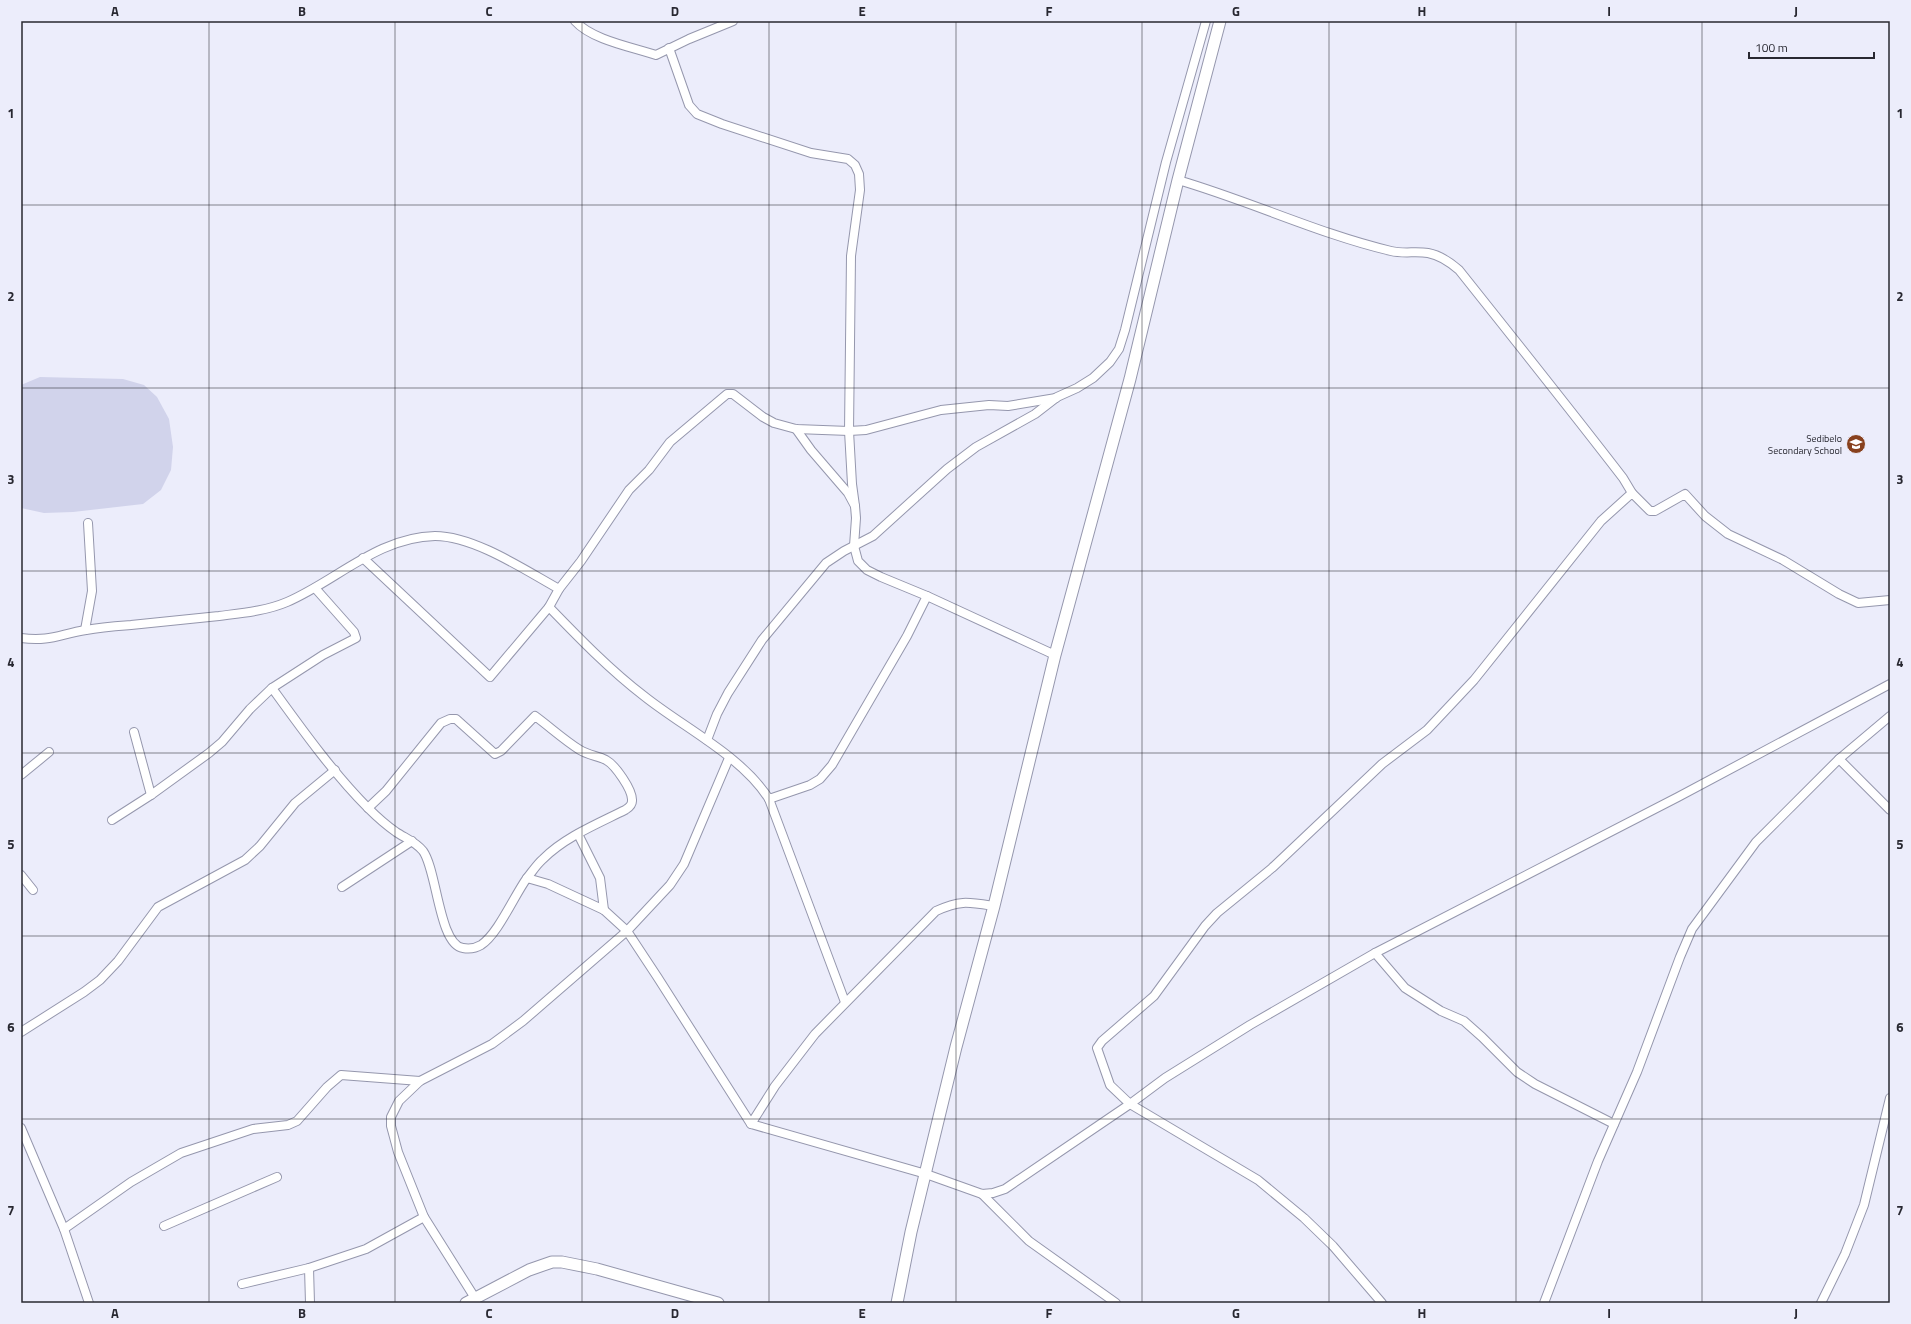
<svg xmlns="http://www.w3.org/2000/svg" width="1911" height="1324" font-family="'Titillium Web',sans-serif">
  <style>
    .green { fill: #d1d3eb }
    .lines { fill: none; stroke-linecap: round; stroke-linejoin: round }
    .street-casing { stroke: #9597ad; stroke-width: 10 }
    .secondary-casing { stroke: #9597ad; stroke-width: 13 }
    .street { stroke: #fff; stroke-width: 8 }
    .secondary { stroke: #fff; stroke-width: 11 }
    .grid { fill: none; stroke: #282831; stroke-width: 1; stroke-opacity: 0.55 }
    .labels { text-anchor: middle; stroke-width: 4; stroke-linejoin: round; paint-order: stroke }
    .poi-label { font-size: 10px; fill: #282831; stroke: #ecedfb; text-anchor: end }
    .neatline { fill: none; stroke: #282831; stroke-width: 1.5 }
    .grid-label { font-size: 13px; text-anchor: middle; font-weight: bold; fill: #282831 }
  </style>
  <rect width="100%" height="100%" fill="#ecedfb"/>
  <polygon class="green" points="40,377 123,379 144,385 157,397 169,419 173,447 171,470 161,490 143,504 73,512 44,513 21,508 21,385"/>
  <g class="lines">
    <g class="street-casing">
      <g id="street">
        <path d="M575,21C592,40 632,47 656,55L689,39L733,21"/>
        <polyline points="669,48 689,105 697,114 722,124 811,153 848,159 855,165 859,174 860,190 851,256 849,431 852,484 855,506"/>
        <path d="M1178,180C1250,201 1319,234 1391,251C1403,254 1416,251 1428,253C1439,255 1451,263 1459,270C1514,339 1569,408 1623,478L1632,493"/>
        <polyline points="796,429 811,450 848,493 855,506 856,518 854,546 858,561 867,570 881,577 927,596"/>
        <polyline points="363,558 490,677 549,607"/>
        <polyline points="559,589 581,561 629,490 649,470 670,442 727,394 733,394 763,417 774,423 796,429 849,431 866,430 941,410 989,405 1008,406 1056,398"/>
        <polyline points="85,630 92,591 88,523"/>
        <path d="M21,638C50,642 60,634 86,630C101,627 117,626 131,625C161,622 190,619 219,616C242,613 266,611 287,602C336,581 378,537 435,536C474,536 525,570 559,589L549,607C579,638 610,670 644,696C684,728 742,756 769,799L810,785L820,779L832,765L907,636L927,596L1055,655"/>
        <path d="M272,688C301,728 333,773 368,808C377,817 386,825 396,832C405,838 416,842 423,851C437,870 439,945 463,948C469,949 476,948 481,945C498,934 514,896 527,878L548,884L604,910L627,931L523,1021L492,1044L420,1081L399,1101L391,1117V1126L398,1152L424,1217L475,1298"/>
        <polyline points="134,732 151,795"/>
        <polyline points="707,740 717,714 728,693 762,640 826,563 844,551 873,536 947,469 976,447 1035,414 1057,397 1077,388 1093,378 1110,362 1119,349 1125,330 1166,162 1206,21"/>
        <polyline points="729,758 684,864 670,885 627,931 658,978 751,1124 926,1174 982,1194 993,1193 1005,1189 1130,1104 1165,1078 1250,1025 1375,953 1678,797 1890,684"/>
        <polyline points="1839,759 1890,810"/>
        <polyline points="21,775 49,752"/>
        <polyline points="769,799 845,1002"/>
        <path d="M368,808L386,791L441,723L450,719H456L495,754L501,751L535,716C550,727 564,740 580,750C588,755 598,756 606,760C615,765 633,790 632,801C632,806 628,808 625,810C597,824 565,837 543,859C537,864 532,872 527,878"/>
        <polyline points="112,820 151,795 209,753 222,742 250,709 272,688 323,655 356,638 354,632 315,588"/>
        <polyline points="578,834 600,878 604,910"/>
        <polyline points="21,875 33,890"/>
        <polyline points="342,887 412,841"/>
        <polyline points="1375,953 1405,988 1441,1011 1464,1021 1482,1037 1517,1072 1535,1084 1614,1124"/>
        <polyline points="21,1032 84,992 100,980 118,961 158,907 245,860 260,846 295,803 335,770"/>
        <path d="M751,1124L775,1086L815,1034L936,911C960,900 968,902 994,906"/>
        <polyline points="21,1128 64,1229 89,1303"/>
        <polyline points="982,1194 1029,1241 1116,1303"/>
        <polyline points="164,1226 277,1177"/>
        <polyline points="64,1229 131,1182 181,1153 253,1129 288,1125 297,1121 327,1087 341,1075 420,1081"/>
        <polyline points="242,1284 309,1268"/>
        <polyline points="310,1303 309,1268 366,1249 424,1217"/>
        <polyline points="1382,1303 1333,1246 1304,1218 1258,1180 1130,1104 1110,1085 1097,1048 1102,1041 1154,996 1205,926 1217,913 1272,868 1382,764 1427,730 1474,680 1601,521 1632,493 1650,511 1655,511 1685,494 1705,516 1728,534 1783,560 1839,594 1858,603 1890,600"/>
        <polyline points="1544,1303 1598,1161 1637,1072 1680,957 1692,929 1756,842 1839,759 1890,716"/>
        <polyline points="1821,1303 1845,1254 1864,1205 1890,1098"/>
      </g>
    </g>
    <g class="secondary-casing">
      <g id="secondary">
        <polyline points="466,1303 529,1270 552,1262 562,1262 597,1269 718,1303"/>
        <polyline points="897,1303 911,1232 956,1047 994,906 1055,655 1130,379 1178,180 1220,21"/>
      </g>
    </g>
    <use href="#street" class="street"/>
    <use href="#secondary" class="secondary"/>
  </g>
  <path class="grid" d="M209,21V1303M395,21V1303M582,21V1303M769,21V1303M956,21V1303M1142,21V1303M1329,21V1303M1516,21V1303M1702,21V1303M21,205H1890M21,388H1890M21,571H1890M21,753H1890M21,936H1890M21,1119H1890"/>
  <defs>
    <g id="school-disc" transform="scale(1)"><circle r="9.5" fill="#88411e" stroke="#ecedfb"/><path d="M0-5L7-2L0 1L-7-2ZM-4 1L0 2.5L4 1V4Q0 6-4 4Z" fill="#fff"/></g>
  </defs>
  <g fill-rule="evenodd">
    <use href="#school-disc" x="1856" y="444"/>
  </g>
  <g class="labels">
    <g class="poi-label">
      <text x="1842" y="442">Sedibelo<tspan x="1842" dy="12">Secondary School</tspan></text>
    </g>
  </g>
  <rect width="1911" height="1324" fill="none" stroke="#ecedfb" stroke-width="44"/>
  <path d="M1749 52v6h125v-6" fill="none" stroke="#282831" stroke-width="2"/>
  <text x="1755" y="52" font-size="12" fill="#282831" stroke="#ecedfb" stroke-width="3" paint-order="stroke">100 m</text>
  <rect x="22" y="22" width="1867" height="1280" class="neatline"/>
  <g class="grid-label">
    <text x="115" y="16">A</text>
    <text x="302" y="16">B</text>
    <text x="489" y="16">C</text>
    <text x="675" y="16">D</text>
    <text x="862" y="16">E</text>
    <text x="1049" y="16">F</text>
    <text x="1236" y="16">G</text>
    <text x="1422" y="16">H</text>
    <text x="1609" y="16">I</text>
    <text x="1796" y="16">J</text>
    <text x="11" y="118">1</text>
    <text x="1900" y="118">1</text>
    <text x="11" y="301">2</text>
    <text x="1900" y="301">2</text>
    <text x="11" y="484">3</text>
    <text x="1900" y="484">3</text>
    <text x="11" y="667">4</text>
    <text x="1900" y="667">4</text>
    <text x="11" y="849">5</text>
    <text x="1900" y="849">5</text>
    <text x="11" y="1032">6</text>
    <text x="1900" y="1032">6</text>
    <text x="11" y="1215">7</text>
    <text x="1900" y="1215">7</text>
    <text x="115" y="1318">A</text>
    <text x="302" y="1318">B</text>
    <text x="489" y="1318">C</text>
    <text x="675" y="1318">D</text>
    <text x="862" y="1318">E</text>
    <text x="1049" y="1318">F</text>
    <text x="1236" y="1318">G</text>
    <text x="1422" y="1318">H</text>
    <text x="1609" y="1318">I</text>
    <text x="1796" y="1318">J</text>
  </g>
</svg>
